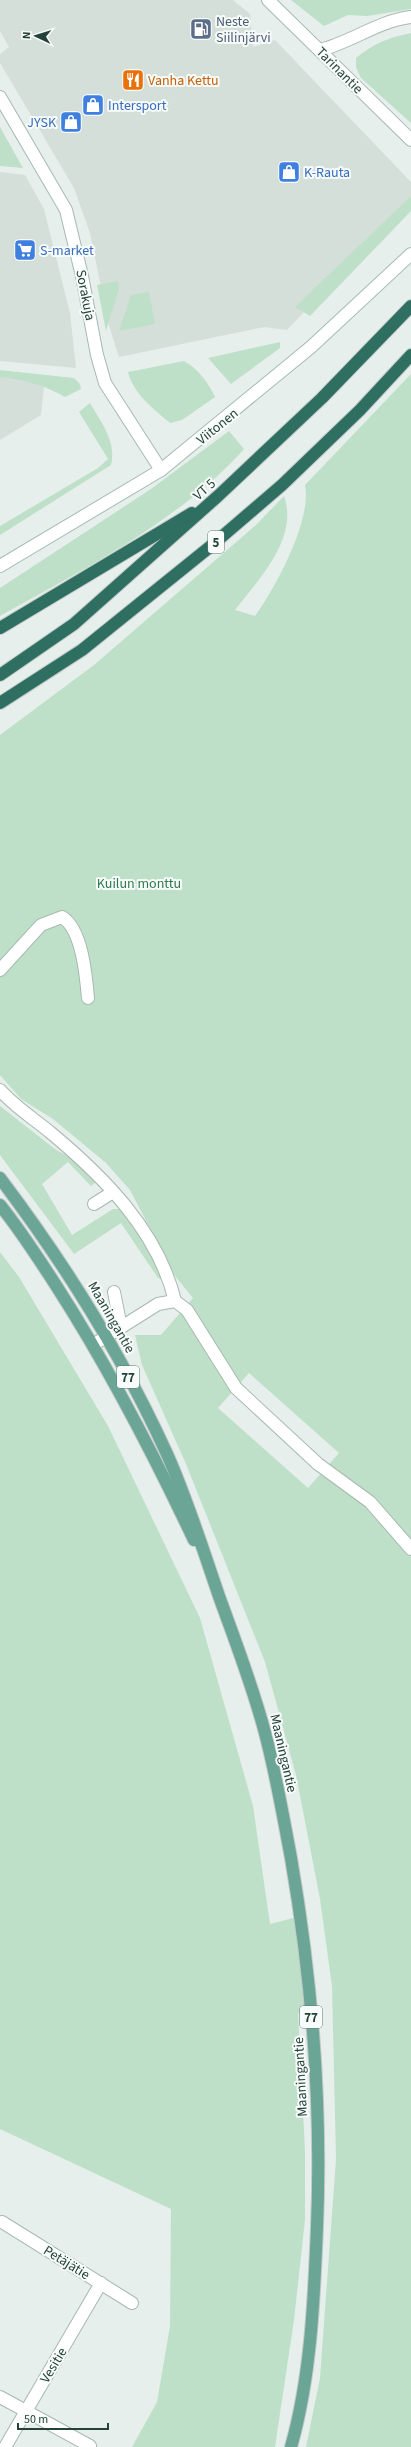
<svg xmlns="http://www.w3.org/2000/svg" width="411" height="2447" font-family="'Source Sans 3',sans-serif">
  <style>
    .built { fill: #d4dfda }
    .green { fill: #bfe0c8; fill-rule: evenodd }
    .lines { fill: none; stroke-linecap: round; stroke-linejoin: round }
    .minor-casing { stroke: #a8b8b2; stroke-width: 14 }
    .secondary-casing { stroke: #a4bbb3; stroke-width: 14 }
    .primary-casing { stroke: #c2cac8; stroke-width: 14 }
    .motorway-casing { stroke: #c2cac8; stroke-width: 14 }
    .minor { stroke: #fff; stroke-width: 12 }
    .secondary { stroke: #fff; stroke-width: 12 }
    .primary { stroke: #6aa596; stroke-width: 12 }
    .motorway { stroke: #2f6f62; stroke-width: 12 }
    .labels { text-anchor: middle; stroke-width: 4; stroke-linejoin: round; paint-order: stroke }
    .shield { fill: #f7fbf9; stroke: #637a73; stroke-width: 1 }
    .shield-label { font-size: 13px; font-weight: bold; fill: #24423a }
    .service-label { font-size: 14px; fill: #4e5e75; stroke: #f7fbf9; text-anchor: start }
    .street-label { font-size: 14px; fill: #24423a; stroke: #f7fbf9 }
    .food-label { font-size: 14px; fill: #c56008; stroke: #f7fbf9; text-anchor: start }
    .shop-label { font-size: 14px; fill: #366cbe; stroke: #f7fbf9; text-anchor: start }
    .park-label { font-size: 14px; fill: #2d7a4b; stroke: #f7fbf9 }
  </style>
  <rect width="100%" height="100%" fill="#e6efeb"/>
  <g class="built">
    <polygon points="0,0 233,0 250,14 253,47 275,40 411,182 411,199 287,330 264,327 119,357 109,326 90,233 74,188 0,63 0,54 9,47 0,31"/>
    <polygon points="0,172 25,175 44,209 70,313 76,368 0,361"/>
    <polygon points="0,373 45,378 41,415 0,440"/>
  </g>
  <g class="green">
    <polygon points="291,0 411,0 411,9 367,16 348,15 324,26"/>
    <path d="M411,33V123L361,78L356,67V58C375,43 387,38 411,33Z"/>
    <polygon points="0,127 23,168 0,166"/>
    <polygon points="411,196 411,211 310,316 295,307"/>
    <polygon points="118,281 119,289 106,331 97,285"/>
    <polygon points="149,292 155,324 119,331 131,295"/>
    <polygon points="280,342 280,348 231,384 208,358"/>
    <path d="M184,361C197,368 209,383 215,397L182,420L170,423C153,408 134,395 128,372Z"/>
    <path d="M0,370L74,378L80,384L81,389L65,397C46,386 23,379 0,377Z"/>
    <path d="M411,374V2447H306L320,2378L336,2159L332,1986L320,1899L296,1775L265,1662L186,1464L142,1365L135,1335H161L193,1298L175,1276L130,1190L106,1163L53,1119L21,1099L0,1075V735L94,665L256,525L284,496C299,538 259,579 235,610L255,616C276,587 312,520 305,485ZM249,1373L339,1453L308,1488L218,1408Z"/>
    <path d="M90,403C101,422 117,442 111,465L0,535V526L98,468L108,459L79,412Z"/>
    <path d="M229,431L244,449C182,519 81,571 0,616V588L151,489Z"/>
    <polygon points="0,1106 55,1149 72,1159 96,1182 91,1186 68,1162 42,1184 72,1235 113,1209 120,1209 151,1250 163,1280 158,1278 121,1223 74,1254 0,1155"/>
    <polygon points="0,1252 19,1277 108,1426 200,1618 253,1806 270,1924 301,1916 311,2016 298,2013 305,2151 305,2220 294,2320 275,2447 132,2447 157,2402 170,2326 171,2209 0,2129"/>
  </g>
  <g class="lines">
    <g class="minor-casing">
      <g id="minor">
        <polyline points="268,0 411,140"/>
        <path d="M320,50C352,42 378,21 411,17"/>
        <polyline points="0,97 66,210 82,276 97,355 105,383 161,470"/>
        <path d="M0,970L41,925L62,917C82,929 86,975 88,998"/>
        <path d="M0,1090C15,1107 33,1118 51,1133C104,1177 158,1231 175,1301"/>
        <polyline points="94,1204 113,1192"/>
        <polyline points="114,1292 121,1327"/>
        <polyline points="93,1345 158,1304 175,1301 187,1310 236,1388 318,1464 370,1502 411,1549"/>
        <polyline points="2,2222 132,2303"/>
        <polyline points="0,2397 90,2446"/>
        <polyline points="5,2447 101,2283"/>
      </g>
    </g>
    <g class="secondary-casing">
      <polyline id="secondary" points="0,566 161,470 311,347 411,254"/>
    </g>
    <g class="primary-casing">
      <g id="primary">
        <path d="M0,1178C65,1264 122,1355 167,1454C188,1501 203,1550 220,1599C236,1643 253,1687 265,1733C276,1774 283,1816 291,1858C312,1980 322,2103 317,2227C314,2300 311,2376 291,2447"/>
        <path d="M0,1205C21,1231 39,1259 57,1287C109,1368 153,1453 194,1540"/>
      </g>
    </g>
    <g class="motorway-casing">
      <g id="motorway">
        <polyline points="0,628 192,513"/>
        <polyline points="0,675 74,624 218,496 322,398 411,306"/>
        <polyline points="0,703 82,650 211,546 282,485 360,410 411,355"/>
      </g>
    </g>
    <use href="#minor" class="minor"/>
    <use href="#secondary" class="secondary"/>
    <use href="#primary" class="primary"/>
    <use href="#motorway" class="motorway"/>
  </g>
  <defs>
    <g id="fuel-square" transform="scale(1.15)"><rect x="-9" y="-9" width="18" height="18" rx="4" fill="#5c6f8a" stroke="#f7fbf9"/><path d="M-5.5-6h7V0h2V4h1.3V-2.5L3-4.5l.8-.8L6-3V5H2.5V1h-1V6h-7ZM-4.2-4.7v3.2H.2V-4.7Z" fill="#fff"/></g>
    <g id="restaurant-square" transform="scale(1.15)"><rect x="-9" y="-9" width="18" height="18" rx="4" fill="#e8710a" stroke="#f7fbf9"/><path d="M-5-6h1v4h1v-4h1v4h1v-4h1v5L-1.5 .5V6h-2V.5L-5-1ZM5-6V6H3V1.5H1.5Q1.5-4 5-6Z" fill="#fff"/></g>
    <g id="shop-square" transform="scale(1.15)"><rect x="-9" y="-9" width="18" height="18" rx="4" fill="#3f7fe0" stroke="#f7fbf9"/><path d="M-5-2.5h2.3a2.7 3.5 0 0 1 5.4 0H5L5.5 6h-11ZM-1.5-2.5h3a1.5 2.3 0 0 0-3 0Z" fill="#fff"/></g>
    <g id="supermarket-square" transform="scale(1.15)"><rect x="-9" y="-9" width="18" height="18" rx="4" fill="#3f7fe0" stroke="#f7fbf9"/><path d="M-6-5.5h2.5l.6 2H6L4.5 2H-2.5L-4.4-4H-6ZM-1.5 3.2a1.3 1.3 0 1 0 .1 0ZM3 3.2a1.3 1.3 0 1 0 .1 0Z" fill="#fff"/></g>
  </defs>
  <g fill-rule="evenodd">
    <use href="#fuel-square" x="201" y="29"/>
    <use href="#restaurant-square" x="133" y="80"/>
    <use href="#shop-square" x="93" y="105"/>
    <use href="#shop-square" x="71" y="122"/>
    <use href="#shop-square" x="289" y="172"/>
    <use href="#supermarket-square" x="25" y="250"/>
  </g>
  <g class="labels">
    <g class="shield">
      <rect x="208" y="531" width="16" height="22" rx="3"/>
      <rect x="117" y="1366" width="22" height="22" rx="3"/>
      <rect x="300" y="2006" width="22" height="22" rx="3"/>
    </g>
    <g class="shield-label">
      <text x="216" y="547">5</text>
      <text x="128" y="1382">77</text>
      <text x="311" y="2022">77</text>
    </g>
    <g class="service-label">
      <text x="216" y="26">Neste<tspan x="216" dy="16">Siilinjärvi</tspan></text>
    </g>
    <g class="street-label">
      <text transform="translate(340 70) rotate(45)" y="5">Tarinantie</text>
      <text transform="translate(86 295) rotate(79)" y="5">Sorakuja</text>
      <text transform="translate(217 426) rotate(-39)" y="5">Viitonen</text>
      <text transform="translate(204 489) rotate(-42)" y="5">VT 5</text>
      <text transform="translate(112 1317) rotate(60)" y="5">Maaningantie</text>
      <text transform="translate(284 1753) rotate(77)" y="5">Maaningantie</text>
      <text transform="translate(300 2077) rotate(-93)" y="5">Maaningantie</text>
      <text transform="translate(67 2262) rotate(32)" y="5">Petäjätie</text>
      <text transform="translate(53 2365) rotate(-59)" y="5">Vesitie</text>
    </g>
    <g class="food-label">
      <text x="148" y="85">Vanha Kettu</text>
    </g>
    <g class="shop-label">
      <text x="108" y="110">Intersport</text>
      <text x="56" y="127" text-anchor="end">JYSK</text>
      <text x="304" y="177">K-Rauta</text>
      <text x="40" y="255">S-market</text>
    </g>
    <g class="park-label">
      <text x="139" y="888">Kuilun monttu</text>
    </g>
  </g>
  <g transform="translate(36 36) rotate(274)" stroke="#f7fbf9" stroke-width="3" paint-order="stroke">
  <path d="M0-3L7 15L0 10L-7 15Z" fill="#24423a"/>
  <text y="-6" font-size="11" font-weight="bold" text-anchor="middle" fill="#24423a">N</text>
  </g>
  <path d="M18 2423v6h90v-6" fill="none" stroke="#24423a" stroke-width="2"/>
  <text x="24" y="2423" font-size="12" fill="#24423a" stroke="#f7fbf9" stroke-width="3" paint-order="stroke">50 m</text>
</svg>
